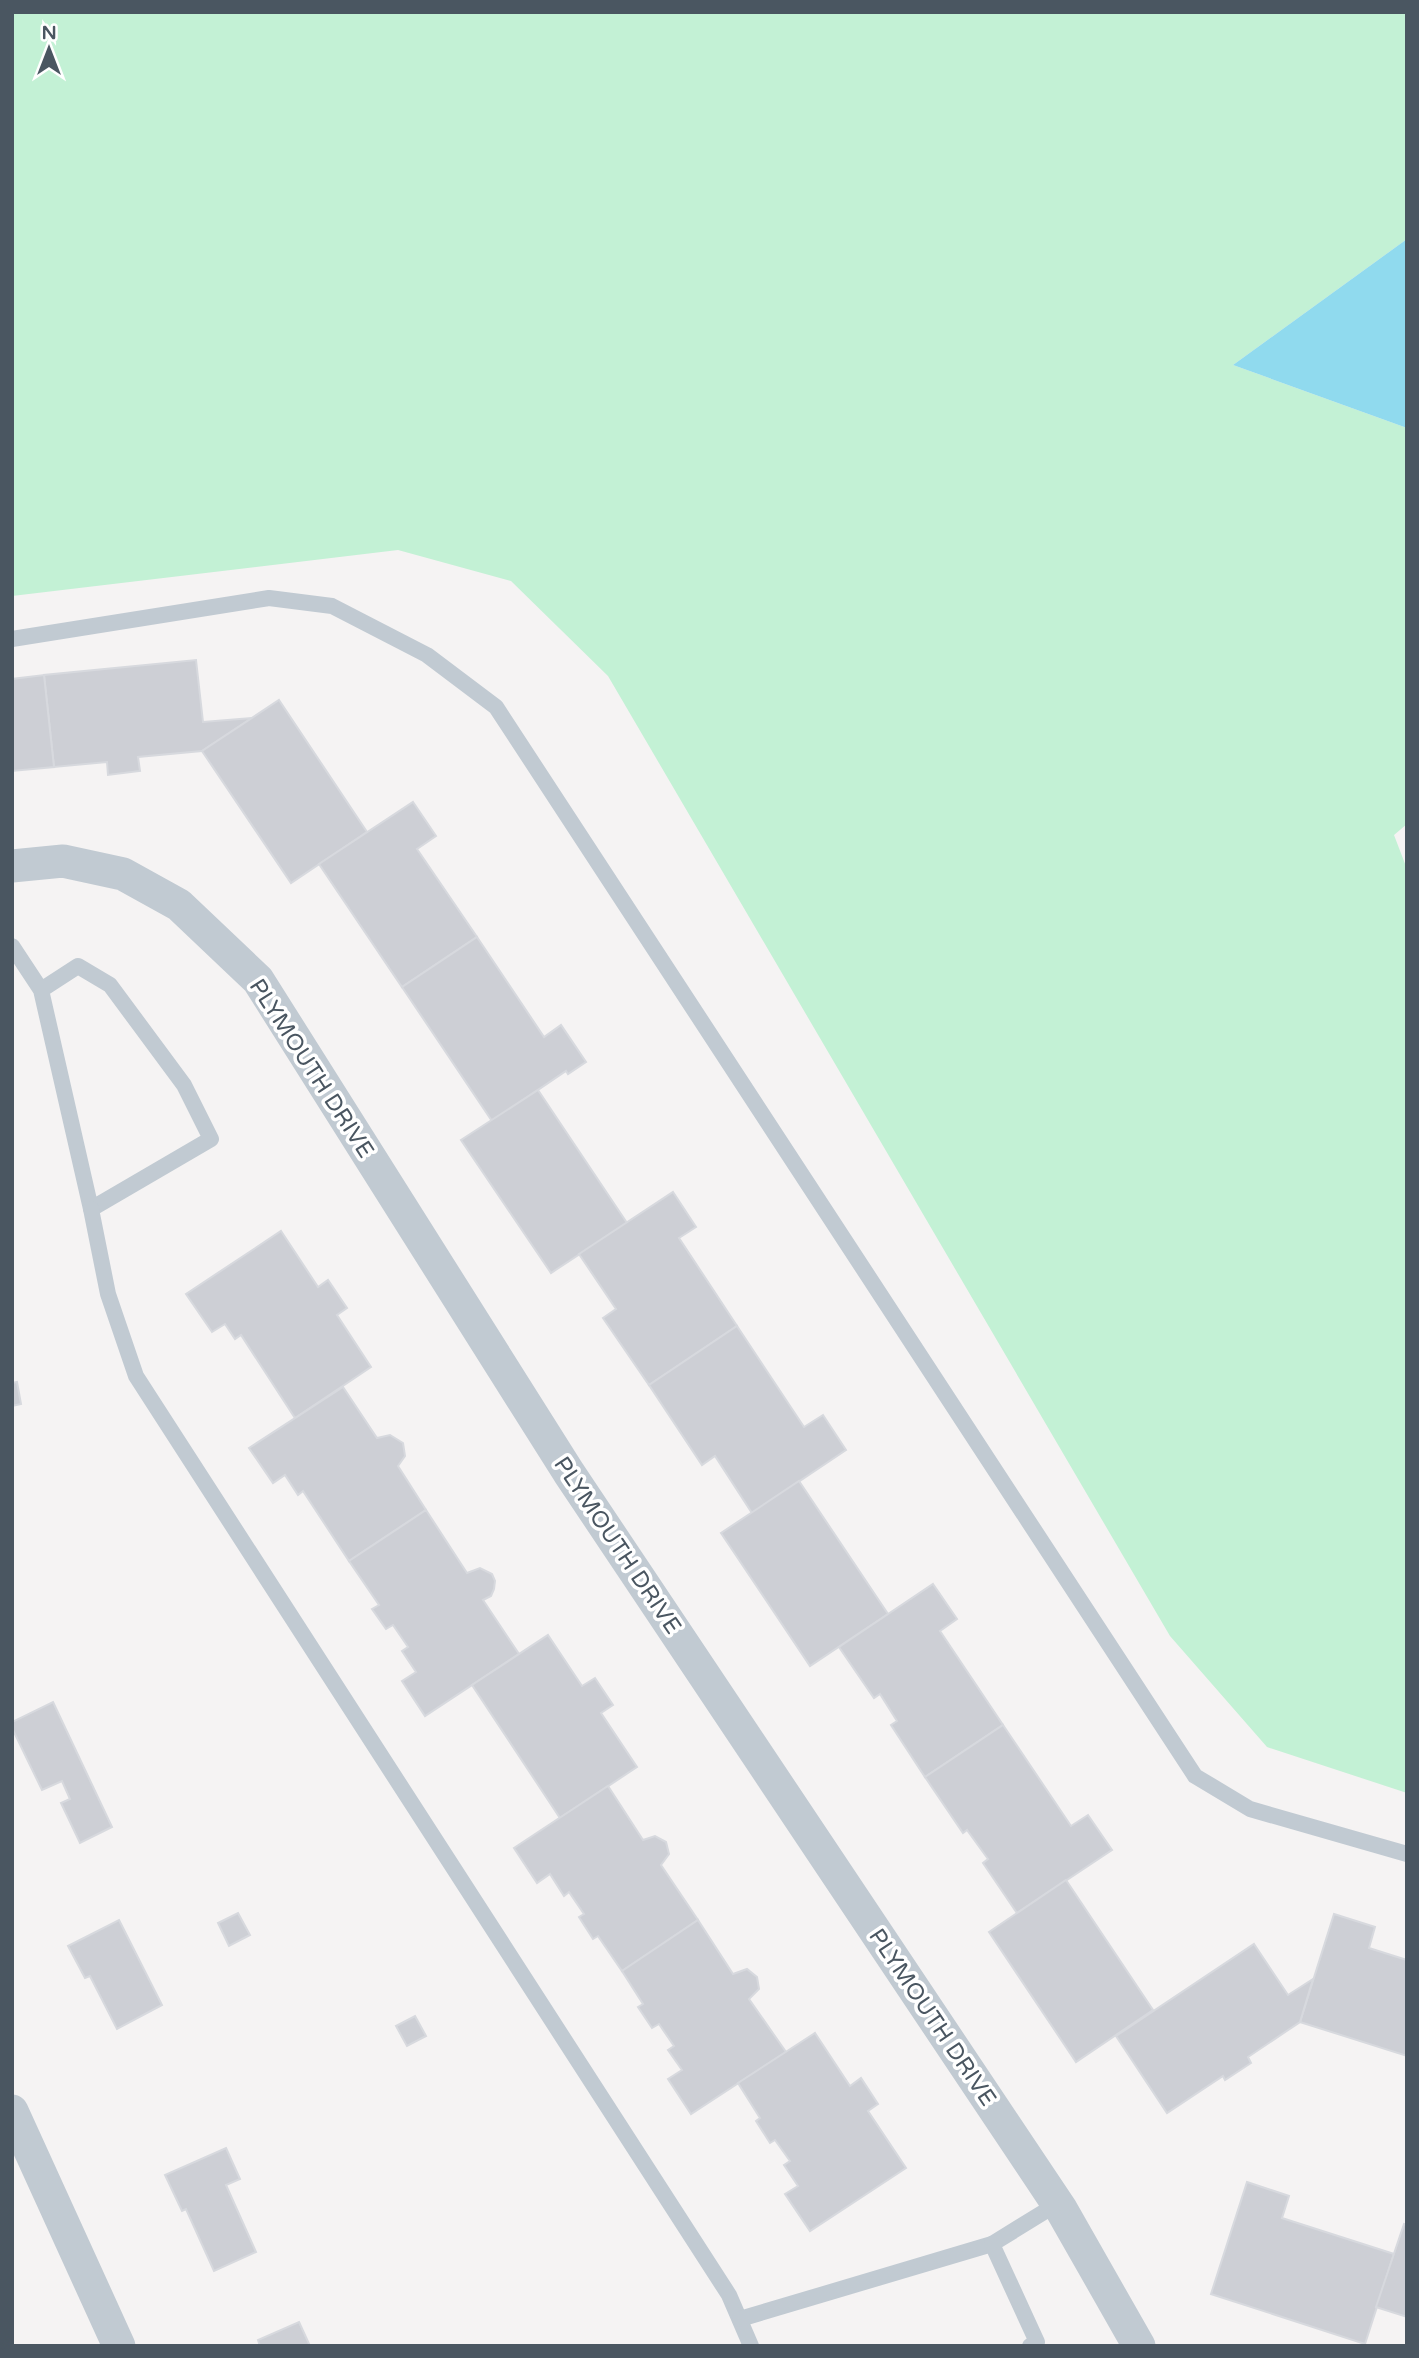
<svg xmlns="http://www.w3.org/2000/svg" width="1419" height="2358" font-family="'Varela Round',sans-serif">
  <style>
    .green { fill: #c3f1d5 }
    .water { fill: #90daee }
    .building { fill: #cdcfd5; stroke: #d7d9de; stroke-width: 2 }
    .lines { fill: none; stroke-linecap: round; stroke-linejoin: round }
    .lane { stroke: #c1cad2; stroke-width: 16 }
    .street { stroke: #c1cad2; stroke-width: 33 }
    .labels { text-anchor: middle; stroke-width: 7; stroke-linejoin: round; paint-order: stroke }
    .street-label { font-size: 23px; fill: #4a5661; stroke: #fff }
  </style>
  <rect width="100%" height="100%" fill="#f5f3f3"/>
  <polygon class="green" points="12,12 1407,12 1407,239 1233,365 1407,428 1407,824 1394,835 1407,869 1407,1793 1267,1747 1170,1636 608,676 511,581 398,550 12,596"/>
  <polygon class="water" points="1407,239 1407,428 1233,365"/>
  <g class="building">
    <polygon points="196,660 203,722 252,718 202,751 138,757 140,771 108,775 107,762 54,767 44,675"/>
    <polygon points="44,675 54,767 12,771 12,679"/>
    <polygon points="279,700 367,832 291,883 202,751"/>
    <polygon points="413,802 436,836 417,849 477,937 402,987 319,864"/>
    <polygon points="477,937 544,1037 561,1025 586,1062 568,1074 566,1071 492,1121 402,987"/>
    <polygon points="538,1090 627,1223 551,1273 461,1140"/>
    <polygon points="673,1192 696,1227 679,1238 737,1326 649,1385 603,1318 616,1309 579,1254"/>
    <polygon points="281,1231 318,1287 328,1280 347,1308 337,1315 371,1367 295,1418 241,1335 235,1339 225,1324 212,1332 186,1294"/>
    <polygon points="737,1326 804,1427 823,1415 846,1450 752,1513 715,1456 702,1465 649,1385"/>
    <polygon points="17,1382 21,1404 12,1406 12,1383"/>
    <polygon points="343,1387 377,1438 390,1435 403,1443 405,1456 398,1466 426,1510 349,1561 303,1491 298,1495 285,1475 273,1483 249,1448"/>
    <polygon points="799,1481 888,1614 810,1666 721,1533"/>
    <polygon points="426,1510 467,1573 480,1568 492,1574 495,1581 494,1589 491,1596 483,1600 519,1654 425,1716 402,1681 416,1672 402,1651 408,1647 393,1625 386,1629 372,1609 379,1605 349,1561"/>
    <polygon points="933,1584 957,1619 940,1631 1003,1725 925,1777 891,1725 897,1721 880,1694 874,1698 839,1647"/>
    <polygon points="548,1635 582,1686 595,1678 613,1705 601,1713 637,1767 560,1818 472,1685"/>
    <polygon points="53,1702 112,1827 80,1843 61,1803 70,1799 62,1781 42,1790 12,1728 12,1722"/>
    <polygon points="1003,1725 1071,1826 1088,1815 1112,1850 1017,1913 983,1863 988,1859 967,1830 963,1833 925,1777"/>
    <polygon points="608,1786 643,1840 655,1836 666,1842 669,1854 661,1865 698,1920 622,1971 598,1936 593,1939 579,1917 584,1914 569,1892 564,1896 550,1874 537,1883 514,1848"/>
    <polygon points="1066,1880 1153,2010 1076,2062 989,1932"/>
    <polygon points="238,1913 250,1935 229,1946 218,1923"/>
    <polygon points="1334,1914 1375,1927 1369,1948 1407,1960 1407,2056 1300,2022"/>
    <polygon points="119,1920 162,2005 117,2029 90,1976 85,1978 68,1946"/>
    <polygon points="698,1920 733,1974 747,1969 757,1977 759,1989 749,1999 786,2052 691,2114 668,2079 682,2070 668,2050 674,2046 659,2024 652,2028 638,2007 643,2004 622,1971"/>
    <polygon points="1254,1944 1288,1995 1313,1979 1300,2022 1248,2057 1251,2063 1225,2080 1223,2076 1167,2113 1116,2036"/>
    <polygon points="415,2016 426,2036 407,2046 396,2026"/>
    <polygon points="815,2033 850,2086 861,2078 878,2104 868,2111 906,2168 810,2231 785,2194 798,2186 784,2165 790,2161 775,2140 770,2143 756,2121 760,2118 738,2083"/>
    <polygon points="226,2148 240,2179 226,2185 256,2252 214,2271 186,2209 182,2211 165,2175"/>
    <polygon points="1247,2182 1289,2196 1282,2218 1394,2254 1365,2344 1211,2294"/>
    <polygon points="1404,2224 1407,2225 1407,2317 1376,2307"/>
    <polygon points="299,2322 310,2346 260,2346 258,2340"/>
  </g>
  <g class="lines">
    <g class="lane">
      <polyline points="12,639 269,598 332,606 427,655 496,707 1195,1776 1250,1809 1407,1854"/>
      <polyline points="12,946 41,990 91,1209 211,1139 184,1085 110,985 78,966 41,990"/>
      <polyline points="91,1209 108,1294 136,1376 729,2295 751,2346"/>
      <polyline points="740,2319 992,2244"/>
      <polyline points="1030,2346 1037,2342 992,2244 1057,2204"/>
    </g>
    <g class="street">
      <polyline points="12,866 63,861 123,874 179,905 258,980 569,1473 1061,2209 1139,2346"/>
      <polyline points="12,2111 119,2346"/>
    </g>
  </g>
  <g class="labels">
    <g class="street-label">
      <text transform="translate(312 1068) rotate(57)" y="8">PLYMOUTH DRIVE</text>
      <text transform="translate(618 1545) rotate(56)" y="8">PLYMOUTH DRIVE</text>
      <text transform="translate(933 2017) rotate(56)" y="8">PLYMOUTH DRIVE</text>
    </g>
  </g>
  <rect width="1419" height="2358" fill="none" stroke="#4a5661" stroke-width="28"/>
  <g transform="translate(49 49)" stroke="#ffffff" stroke-width="5" paint-order="stroke">
  <path d="M0-5L12 26L0 18L-12 26Z" fill="#4a5661"/>
  <text y="-10" font-size="19" font-weight="bold" text-anchor="middle" fill="#4a5661">N</text>
  </g>
</svg>
